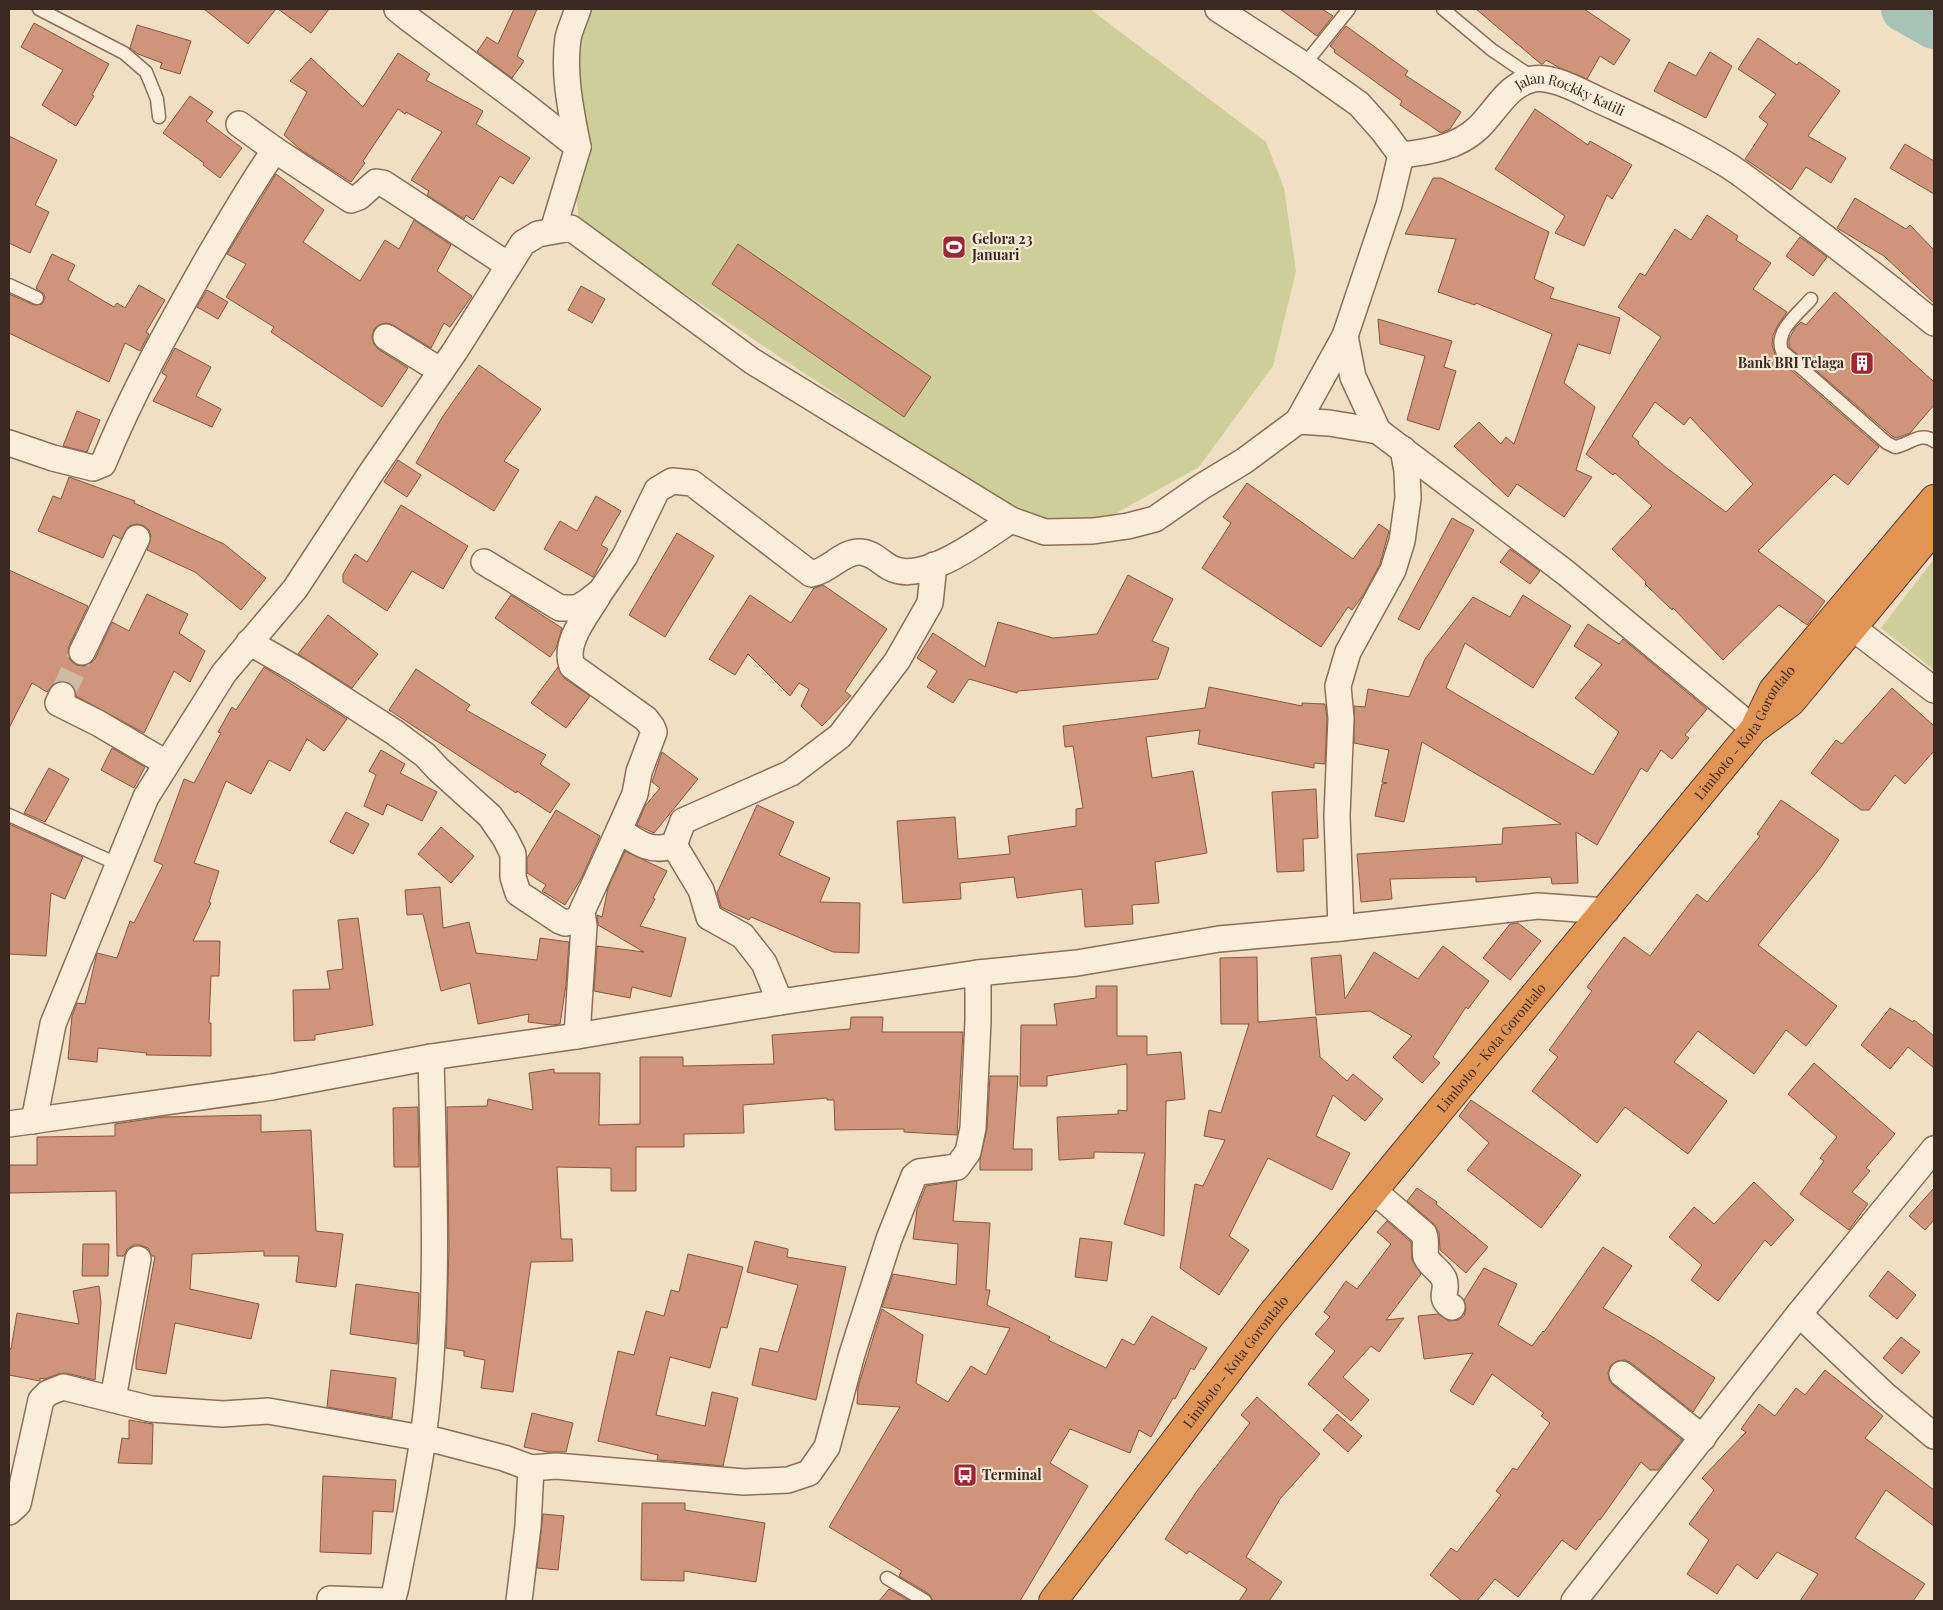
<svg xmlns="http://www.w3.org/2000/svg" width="1943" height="1610" font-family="'Playfair Display',serif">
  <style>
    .green { fill: #cecf98 }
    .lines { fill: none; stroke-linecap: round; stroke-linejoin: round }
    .river { stroke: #a7c3b8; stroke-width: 46 }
    .building { fill: #cf947a; stroke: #8c553f; fill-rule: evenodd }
    .street-tunnel { stroke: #ccbaa4; stroke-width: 25; stroke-dasharray: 25 12; stroke-linecap: butt }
    .lane-casing { stroke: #8c6f5a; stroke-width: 15 }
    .street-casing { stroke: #8c6f5a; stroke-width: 28 }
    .highway-casing { stroke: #593e2e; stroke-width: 30 }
    .lane { stroke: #faedd9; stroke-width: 12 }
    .street { stroke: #faedd9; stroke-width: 25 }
    .highway { stroke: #e19454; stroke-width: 28 }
    .labels { text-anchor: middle; stroke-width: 4.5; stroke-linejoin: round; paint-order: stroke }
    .street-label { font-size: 14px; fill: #3b291f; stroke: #f7e9d5 }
    .poi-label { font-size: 14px; font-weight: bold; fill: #3b291f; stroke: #f7e9d5; text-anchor: start }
  </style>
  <rect width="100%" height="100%" fill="#f0dec5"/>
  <g class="green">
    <polygon points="581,9 1090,9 1266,142 1284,188 1296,271 1273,366 1199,467 1102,521 1032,525 579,223 562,60"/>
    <polygon points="1934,559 1934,670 1881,628"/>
  </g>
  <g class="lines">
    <polyline class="river" points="1904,9 1934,26"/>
  </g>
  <g class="building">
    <polygon points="204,9 276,9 248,44"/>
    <polygon points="278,9 329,9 311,33"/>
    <polygon points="514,9 537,9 517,56 524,61 512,78 477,52 487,37 498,44"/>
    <polygon points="1280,9 1322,9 1333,16 1317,36"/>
    <polygon points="1476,9 1584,9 1630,40 1614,65 1600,56 1587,79 1558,67 1546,60 1543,64 1541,64"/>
    <polygon points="34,23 109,64 92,95 94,96 76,126 42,105 63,70 21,47"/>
    <polygon points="137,25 191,41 180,74 160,68 162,63 138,54 130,48"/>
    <polygon points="1346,26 1408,71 1405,75 1461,112 1450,129 1441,133 1400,105 1402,101 1334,52 1335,50 1330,46"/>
    <polygon points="1758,38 1797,65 1799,62 1840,91 1808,136 1846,158 1831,183 1806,167 1791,190 1745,159 1768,124 1759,117 1776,94 1738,69"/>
    <polygon points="1710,52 1732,66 1706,118 1654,91 1669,62 1696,76"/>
    <polygon points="398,53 430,74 426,80 483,111 476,124 530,158 513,184 500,176 473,220 466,215 464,219 427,195 429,191 411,180 442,132 406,112 405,114 398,109 363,161 365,163 351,182 301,150 284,135 307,92 290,81 311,58 363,107"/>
    <polygon points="190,96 213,112 206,121 242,148 220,178 203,165 204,163 163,133"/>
    <polygon points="1535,109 1588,145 1590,141 1632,165 1612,199 1607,195 1584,246 1555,233 1565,216 1495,169"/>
    <polygon points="9,136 57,160 35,205 49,212 30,253 9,243"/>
    <polygon points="1905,144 1934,161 1934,194 1890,168"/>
    <polygon points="276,174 324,210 303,242 360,281 385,240 399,249 414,220 451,245 437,271 472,296 450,327 444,323 431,348 393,325 386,323 379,325 374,329 372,337 374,344 378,349 408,368 382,407 271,332 274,327 226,297 246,264 227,254"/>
    <polygon points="1433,178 1441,178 1549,232 1534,279 1554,288 1550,298 1620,318 1610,354 1578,344 1564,383 1595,407 1576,470 1592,477 1564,517 1517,484 1508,497 1454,446 1479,422 1501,444 1506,437 1514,444 1552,334 1476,303 1475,305 1438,292 1456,239 1405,234"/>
    <polygon points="1855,198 1906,229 1910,225 1934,250 1934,303 1884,256 1837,228"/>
    <path d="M1707,215L1738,236L1736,240L1771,263L1753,289L1787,312L1778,325L1773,335L1772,345L1776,357L1879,447L1848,485L1834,474L1758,551L1825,601L1808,624L1807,625L1779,605L1723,660L1673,608L1672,610L1645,584L1646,582L1612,549L1652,506L1615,473L1613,475L1586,454L1661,337L1618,307L1640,273L1645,276L1675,229L1691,240ZM1655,402L1684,425L1690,417L1753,484L1726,512L1668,469L1638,444L1639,442L1632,436Z"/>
    <polygon points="1800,237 1827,257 1813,276 1786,256"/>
    <polygon points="738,244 931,377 904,417 712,284"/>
    <polygon points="52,254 75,265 68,280 114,307 117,303 125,308 139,285 165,300 146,332 149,334 140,351 125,343 109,382 9,333 9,294 34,305 42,304 45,298 44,294 36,288"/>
    <polygon points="581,286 605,299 592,323 568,310"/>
    <polygon points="207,290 228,302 218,319 197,307"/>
    <polygon points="1835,292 1934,382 1934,405 1910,433 1896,438 1892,436 1789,347 1789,339 1795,328 1801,322 1806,325"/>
    <polygon points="1378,319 1452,341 1444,367 1456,371 1439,430 1407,420 1425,356 1380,344"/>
    <polygon points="175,348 211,367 196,396 221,409 212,427 153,401 167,376 162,373"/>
    <polygon points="479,365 541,409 504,461 519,470 494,511 416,463 443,416"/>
    <polygon points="77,411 100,420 87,452 63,446"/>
    <polygon points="398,460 421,475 407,497 384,482"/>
    <polygon points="69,477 135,501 134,503 224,544 266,578 241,610 195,572 147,550 151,536 149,530 143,525 136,524 129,526 121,539 113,535 103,558 38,531 53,496 61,499"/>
    <polygon points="1247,483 1353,559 1379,524 1389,531 1380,564 1364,594 1352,610 1348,607 1321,647 1202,568 1231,523 1223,517"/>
    <polygon points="596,496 621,511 601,545 608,549 593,577 544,549 560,521 577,531"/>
    <polygon points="401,505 468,546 443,589 412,571 387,611 343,582 343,574 355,554 367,562"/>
    <polygon points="1452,518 1474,530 1419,630 1398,619"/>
    <polygon points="677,533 714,556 665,637 629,615"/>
    <polygon points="1510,549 1540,571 1530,584 1500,562"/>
    <polygon points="9,570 88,606 69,646 68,653 70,660 76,665 84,666 90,664 95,659 112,622 129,631 147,594 188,614 179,633 205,651 190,682 174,671 144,733 76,696 74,687 69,682 62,681 54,683 47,692 32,683 9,728"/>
    <polygon points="1128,575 1173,599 1152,641 1169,648 1158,679 1018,691 1017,693 969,679 953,703 927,687 937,671 917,658 933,633 985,667 998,622 1053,638 1097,634"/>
    <polygon points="823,585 887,629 845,691 851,696 822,726 801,706 809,689 799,683 790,696 748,654 735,675 709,659 750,595 791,623 814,588"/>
    <polygon points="511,595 562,628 556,648 550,657 495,618"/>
    <polygon points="1523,595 1571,626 1533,688 1465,643 1446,688 1593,775 1619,732 1575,698 1602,664 1574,646 1588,624 1619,644 1623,639 1707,709 1685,735 1689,738 1672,759 1661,750 1647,772 1641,768 1597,845 1576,832 1578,883 1552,884 1551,877 1476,882 1476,877 1390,879 1392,899 1361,902 1357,854 1502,844 1503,828 1561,824 1422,742 1404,822 1375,816 1382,784 1387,783 1382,782 1389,750 1354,743 1354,706 1365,707 1368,689 1409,697 1425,659 1473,597 1510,617"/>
    <polygon points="328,615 378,654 352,688 298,654"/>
    <polygon points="264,667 347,719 324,751 307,739 290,771 269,760 251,794 226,781 212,816 194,863 219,871 209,902 211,903 193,941 220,941 219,976 211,976 209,1023 211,1023 211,1056 146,1055 147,1053 98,1048 97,1062 68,1059 72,1016 77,1003 85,1004 97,953 117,958 130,921 134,923 163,865 154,861 184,779 194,783 221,733 218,732 232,707 236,710"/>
    <polygon points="558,667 564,678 590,696 566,728 531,703"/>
    <polygon points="416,669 470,705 466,710 546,755 540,764 570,784 550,813 517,791 516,793 389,710"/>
    <polygon points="1209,687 1302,706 1302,703 1325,704 1327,718 1325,764 1314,763 1314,768 1198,744 1200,730 1146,737 1152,778 1193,771 1207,853 1155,862 1159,903 1132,905 1133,924 1085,927 1082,889 1017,898 1014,877 960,883 961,899 903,903 897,821 955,817 958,859 1010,854 1008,836 1076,826 1076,809 1083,808 1073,746 1065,747 1063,726 1205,708"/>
    <polygon points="1892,688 1934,726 1934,751 1905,784 1895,775 1869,810 1861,810 1811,773 1836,740 1842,744"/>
    <polygon points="112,748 145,767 134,788 101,770"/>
    <polygon points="381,750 405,764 400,773 437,792 422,821 387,804 383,815 364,806 376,775 369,771"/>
    <polygon points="662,752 698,779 654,833 637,825 645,806 660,788 652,782"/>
    <polygon points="49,768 69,779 45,822 24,813"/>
    <polygon points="1316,789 1318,838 1303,839 1304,871 1277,872 1272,792"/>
    <polygon points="1781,800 1839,840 1821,867 1758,945 1837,1006 1806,1046 1786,1030 1754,1074 1698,1031 1674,1062 1727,1101 1688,1154 1625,1107 1597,1143 1532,1091 1558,1057 1549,1050 1592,991 1587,987 1624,937 1650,956 1697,894 1707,902 1760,836 1757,834"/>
    <polygon points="757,805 794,822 779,855 830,878 820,902 860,903 859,953 833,952 751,917 749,920 721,907 717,893"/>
    <polygon points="556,810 600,836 582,877 565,905 542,891 546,885 527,873 527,858"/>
    <polygon points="346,812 369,824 353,854 330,842"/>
    <polygon points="9,824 83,857 65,899 51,893 46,956 9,954"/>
    <polygon points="441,827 474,856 451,883 418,854"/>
    <polygon points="625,851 667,871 653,898 655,899 640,926 686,938 671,997 632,987 630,998 594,991 597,946 644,952 598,925 597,915 602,917 608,888"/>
    <polygon points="440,887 443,928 469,922 476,953 537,960 540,938 569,942 566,985 560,1024 552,1025 528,1022 529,1014 478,1024 470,983 441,991 423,914 407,915 405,890"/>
    <polygon points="358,918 373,1025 315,1035 315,1040 294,1041 293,990 330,989 327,971 343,969 338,920"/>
    <polygon points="1518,923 1541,941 1510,980 1483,958 1510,924"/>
    <polygon points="1443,946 1489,981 1468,1009 1466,1007 1433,1057 1440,1063 1422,1083 1393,1057 1412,1036 1370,1011 1316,1015 1311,958 1341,955 1345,999 1374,952 1418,979"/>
    <polygon points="1257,957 1258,1022 1316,1017 1320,1057 1347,1081 1353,1074 1383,1099 1365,1121 1333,1095 1316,1136 1350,1153 1332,1190 1268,1158 1229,1236 1249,1250 1219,1295 1180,1268 1195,1184 1203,1186 1225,1140 1204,1136 1209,1110 1221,1113 1249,1024 1221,1024 1220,958"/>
    <polygon points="1096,986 1117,986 1117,1036 1147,1036 1147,1055 1181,1052 1185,1099 1166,1101 1164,1236 1124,1224 1145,1153 1094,1152 1094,1158 1059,1160 1057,1117 1118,1114 1118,1110 1127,1111 1127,1064 1047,1076 1047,1086 1020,1086 1021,1025 1057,1025 1054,1004 1096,998"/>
    <polygon points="1890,1008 1913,1022 1914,1020 1934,1036 1934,1068 1908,1047 1890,1069 1861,1045"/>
    <polygon points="851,1017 883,1017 882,1032 963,1032 957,1135 904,1132 904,1129 835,1130 834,1100 827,1100 827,1098 743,1105 744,1133 684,1134 684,1147 636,1147 636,1191 611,1191 611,1168 557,1167 561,1239 572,1239 573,1261 531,1262 513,1392 481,1388 485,1360 464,1356 464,1351 446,1348 449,1248 447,1107 487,1106 488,1099 533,1110 529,1073 554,1069 554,1073 600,1073 599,1125 640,1124 640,1057 683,1057 683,1066 774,1064 772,1035 850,1029"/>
    <polygon points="1814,1063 1895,1134 1866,1168 1870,1171 1852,1192 1868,1204 1849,1230 1800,1194 1824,1161 1820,1158 1837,1137 1788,1094"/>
    <polygon points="990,1076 1018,1076 1013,1149 1032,1149 1032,1170 980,1170 980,1159 987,1129"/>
    <polygon points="1471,1100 1581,1175 1541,1228 1467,1170 1489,1143 1459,1116"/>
    <polygon points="418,1107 419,1167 394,1167 393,1108"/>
    <polygon points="261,1115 261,1132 311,1130 316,1231 343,1234 336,1287 296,1282 299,1256 264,1256 264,1251 192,1254 190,1289 259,1304 251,1339 175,1323 166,1374 136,1369 136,1360 155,1256 152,1256 148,1248 140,1245 134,1245 127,1249 124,1256 117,1256 116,1191 9,1193 9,1165 37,1165 37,1137 115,1136 115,1124 162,1117"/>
    <polygon points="957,1181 953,1221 990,1223 986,1290 990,1290 987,1305 1050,1337 1048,1340 1106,1368 1122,1339 1134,1345 1152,1316 1207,1348 1194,1370 1191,1368 1175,1399 1173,1398 1151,1437 1139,1430 1130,1453 1070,1429 1050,1463 1088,1486 1020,1601 933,1601 929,1594 899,1576 902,1571 829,1527 900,1407 857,1404 858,1387 882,1309 923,1335 916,1383 948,1402 971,1366 986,1375 1010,1328 882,1307 893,1274 956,1285 958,1244 913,1239 917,1209 926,1186"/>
    <polygon points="1754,1182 1794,1220 1771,1246 1765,1240 1718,1301 1691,1280 1702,1265 1669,1237 1694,1207 1714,1224"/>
    <polygon points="1417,1188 1437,1202 1436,1204 1488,1247 1466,1273 1440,1250 1439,1233 1434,1224 1407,1201"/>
    <polygon points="1934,1188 1934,1220 1925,1230 1909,1216"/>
    <polygon points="1387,1221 1411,1242 1412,1260 1421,1274 1386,1320 1404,1318 1379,1352 1371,1346 1343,1377 1369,1400 1351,1421 1308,1384 1335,1351 1315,1334 1330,1317 1324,1312 1346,1281 1357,1289 1391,1244 1377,1232"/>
    <polygon points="1080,1238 1112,1242 1107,1281 1075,1277"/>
    <polygon points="755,1241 788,1249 787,1257 846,1267 816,1400 752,1385 760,1348 778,1352 798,1285 747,1272"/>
    <polygon points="83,1244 109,1244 108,1276 82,1276"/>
    <polygon points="1603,1247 1632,1266 1603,1308 1656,1339 1715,1378 1693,1412 1630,1362 1625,1360 1617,1361 1611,1365 1608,1372 1609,1380 1613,1385 1682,1440 1658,1470 1650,1470 1641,1462 1600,1520 1599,1519 1576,1550 1562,1540 1518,1597 1495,1579 1477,1601 1462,1601 1430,1575 1451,1548 1457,1552 1501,1495 1496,1491 1513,1468 1517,1470 1550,1423 1541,1416 1544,1413 1492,1374 1473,1405 1450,1391 1473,1353 1424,1359 1418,1316 1438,1314 1449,1321 1458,1320 1464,1316 1466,1309 1464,1300 1484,1268 1517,1284 1498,1325 1532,1346 1543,1331 1544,1332"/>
    <polygon points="688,1254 743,1267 727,1328 721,1327 710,1368 670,1357 656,1415 705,1426 712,1392 738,1398 723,1466 660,1460 657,1460 658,1455 598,1441 618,1351 634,1355 646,1311 664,1316 671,1290 679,1292"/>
    <polygon points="1888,1271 1916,1295 1897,1319 1869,1296"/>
    <polygon points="356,1284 419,1293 417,1344 350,1334"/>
    <polygon points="99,1286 101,1302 95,1380 66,1373 58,1374 45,1379 40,1378 40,1381 9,1375 9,1348 11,1349 17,1313 79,1324 73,1291"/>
    <polygon points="1901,1337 1920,1352 1902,1374 1883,1358"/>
    <polygon points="331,1370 396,1378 392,1418 327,1407"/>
    <polygon points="1825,1370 1883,1416 1865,1438 1934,1490 1934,1526 1886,1490 1855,1538 1925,1584 1913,1601 1800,1601 1818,1574 1777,1552 1757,1579 1737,1564 1717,1594 1687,1574 1709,1540 1689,1524 1714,1490 1702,1478 1746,1432 1741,1429 1759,1404 1775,1416 1796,1388 1805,1395"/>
    <polygon points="1257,1397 1320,1454 1280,1499 1246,1557 1282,1582 1269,1601 1239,1601 1247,1589 1189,1551 1187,1554 1165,1539 1197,1491 1250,1423 1241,1415"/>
    <polygon points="532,1413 573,1423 566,1452 548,1452 524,1447"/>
    <polygon points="1337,1414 1362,1436 1348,1452 1323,1430"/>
    <polygon points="129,1420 153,1424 152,1464 118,1463 122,1438 129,1439"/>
    <polygon points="323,1476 396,1480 393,1512 373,1511 371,1554 320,1552"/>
    <polygon points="642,1503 685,1503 685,1510 765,1523 756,1582 684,1571 684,1581 641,1580"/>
    <polygon points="543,1514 564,1516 558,1570 537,1568"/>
    <polygon points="889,1589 910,1601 879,1601"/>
  </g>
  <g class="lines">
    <polyline class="street-tunnel" points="62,695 82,652"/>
    <g class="lane-casing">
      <g id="lane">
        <polyline points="39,9 124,53 146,72 157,99 159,117"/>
        <polyline points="1443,9 1492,50 1535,79"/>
        <polyline points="1304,65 1349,9"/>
        <polyline points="9,285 37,298"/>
        <path d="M1811,299C1799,313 1774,331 1782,351L1887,443L1895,447C1908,445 1921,431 1934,441"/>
        <polyline points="9,815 117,864"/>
        <polyline points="887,1578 925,1601"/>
      </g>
    </g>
    <g class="street-casing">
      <g id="street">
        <polyline points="397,9 408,18 522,103 578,147 553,230"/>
        <path id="s1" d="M1218,9L1304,65L1359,104L1383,131L1401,155C1428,152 1457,148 1478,128C1496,111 1507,85 1533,79C1553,75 1583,93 1601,101C1644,121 1689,141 1729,166C1749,179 1768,195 1787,209C1837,246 1886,284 1934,323"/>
        <polyline points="239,124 275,150"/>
        <path d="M578,147C571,111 563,75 568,38C570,29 575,18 578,9"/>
        <polyline points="1345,336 1353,377 1378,431"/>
        <polyline points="386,337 441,371"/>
        <polyline points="1298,421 1345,336 1389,205 1401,155"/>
        <path d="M9,443L53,458L93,468L103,464C132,393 169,327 207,260C229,223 250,185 275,150L351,200L359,197L376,182L383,183L508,265"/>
        <path d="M484,562L560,608H577L587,602L601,591L625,556L657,490L672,481L692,483L811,574C829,571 842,552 859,552C874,552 881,564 893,569C926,583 984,538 1011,520"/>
        <path d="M598,596C587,615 563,642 572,666L646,719L652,727L654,732L639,772L635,794L619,830"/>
        <polyline points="1853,628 1934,690"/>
        <path d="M249,642L301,672L394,732L425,755L438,769L490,816L505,838L513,854V877L518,893L560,921L565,923L578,920L619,830C636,842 652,854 674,845"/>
        <polyline points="82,652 137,538"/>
        <polyline points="62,695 58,703 98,723 166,763"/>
        <polyline points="1341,928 1337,816 1341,718 1338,686 1348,652 1393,570 1402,541 1408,498 1407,471 1403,449"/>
        <polyline points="780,1002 764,963 743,936 709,917 701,890 674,845 683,821 791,773 840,736 897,661 930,603 934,565"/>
        <polyline points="577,1036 584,926 582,912"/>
        <polyline points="34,1121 53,1024 146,797 224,673 295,589 371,473 455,351 523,243 538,234 571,228 752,361 1011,520 1045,532 1093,531 1128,526 1155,519 1201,487 1244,461 1298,421 1329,423 1378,431 1566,573 1754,729"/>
        <polyline points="9,1124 272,1087 431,1057 577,1036 780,1002 978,973 1077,963 1219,939 1341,928 1538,906 1606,911"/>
        <path d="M1374,1191L1424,1234C1427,1242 1424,1250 1426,1257C1430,1266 1440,1270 1444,1279C1449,1292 1437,1297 1452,1307"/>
        <polyline points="1799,1314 1885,1395 1934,1436"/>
        <polyline points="1622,1374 1703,1438"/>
        <polyline points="113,1399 138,1259"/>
        <polyline points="9,1512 18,1504 41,1400 48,1393 63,1387 151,1409 223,1414 268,1411 439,1441 504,1458 531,1468 556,1466 744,1482 788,1480 809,1473 827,1447 852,1354 889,1239 914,1176 919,1172 957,1167 968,1152 973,1128 978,1021 978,973"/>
        <path d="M330,1599L385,1601L393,1598L396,1587C405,1538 416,1488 423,1438C440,1315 434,1181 431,1057"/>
        <polyline points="519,1601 528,1526 531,1468"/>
        <polyline points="1574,1601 1799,1314 1934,1149"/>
      </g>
    </g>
    <g class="highway-casing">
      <g id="highway">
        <polyline points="1756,728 1791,702 1934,529"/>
        <path id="s2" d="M1053,1601L1271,1315L1754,729L1773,690L1934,499"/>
      </g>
    </g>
    <use href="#lane" class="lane"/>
    <use href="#street" class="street"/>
    <use href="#highway" class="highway"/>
  </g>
  <defs>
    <g id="stadium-square" transform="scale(1.25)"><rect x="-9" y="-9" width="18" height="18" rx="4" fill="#9d2835" stroke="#f7e9d5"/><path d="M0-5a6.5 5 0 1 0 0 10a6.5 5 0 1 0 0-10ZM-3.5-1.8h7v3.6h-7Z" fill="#fff"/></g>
    <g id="building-square" transform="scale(1.25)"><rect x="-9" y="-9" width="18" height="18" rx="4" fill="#9d2835" stroke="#f7e9d5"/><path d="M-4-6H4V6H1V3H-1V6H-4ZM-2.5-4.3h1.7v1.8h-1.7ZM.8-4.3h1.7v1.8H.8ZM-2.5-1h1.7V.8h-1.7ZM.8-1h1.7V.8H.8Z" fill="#fff"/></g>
    <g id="bus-square" transform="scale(1.25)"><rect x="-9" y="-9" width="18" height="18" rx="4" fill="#9d2835" stroke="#f7e9d5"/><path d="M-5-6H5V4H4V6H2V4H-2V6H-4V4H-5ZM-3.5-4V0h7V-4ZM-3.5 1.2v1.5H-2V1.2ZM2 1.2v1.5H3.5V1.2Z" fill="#fff"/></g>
  </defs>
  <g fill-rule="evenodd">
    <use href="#stadium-square" x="954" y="247"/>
    <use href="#building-square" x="1862" y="363"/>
    <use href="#bus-square" x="965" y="1475"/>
  </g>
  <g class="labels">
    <g class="street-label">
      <text dy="5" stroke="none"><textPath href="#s1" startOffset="434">Jalan Rockky Katili</textPath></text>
      <text dy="5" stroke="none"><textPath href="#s2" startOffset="1111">Limboto - Kota Gorontalo</textPath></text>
      <text dy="5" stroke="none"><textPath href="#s2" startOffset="706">Limboto - Kota Gorontalo</textPath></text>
      <text dy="5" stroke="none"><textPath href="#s2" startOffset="301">Limboto - Kota Gorontalo</textPath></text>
    </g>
    <g class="poi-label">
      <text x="972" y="244">Gelora 23<tspan x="972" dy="16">Januari</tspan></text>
      <text x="1844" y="368" text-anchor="end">Bank BRI Telaga</text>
      <text x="982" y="1480">Terminal</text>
    </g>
  </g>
  <rect width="1943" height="1610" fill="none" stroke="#3b291f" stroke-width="20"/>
</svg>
